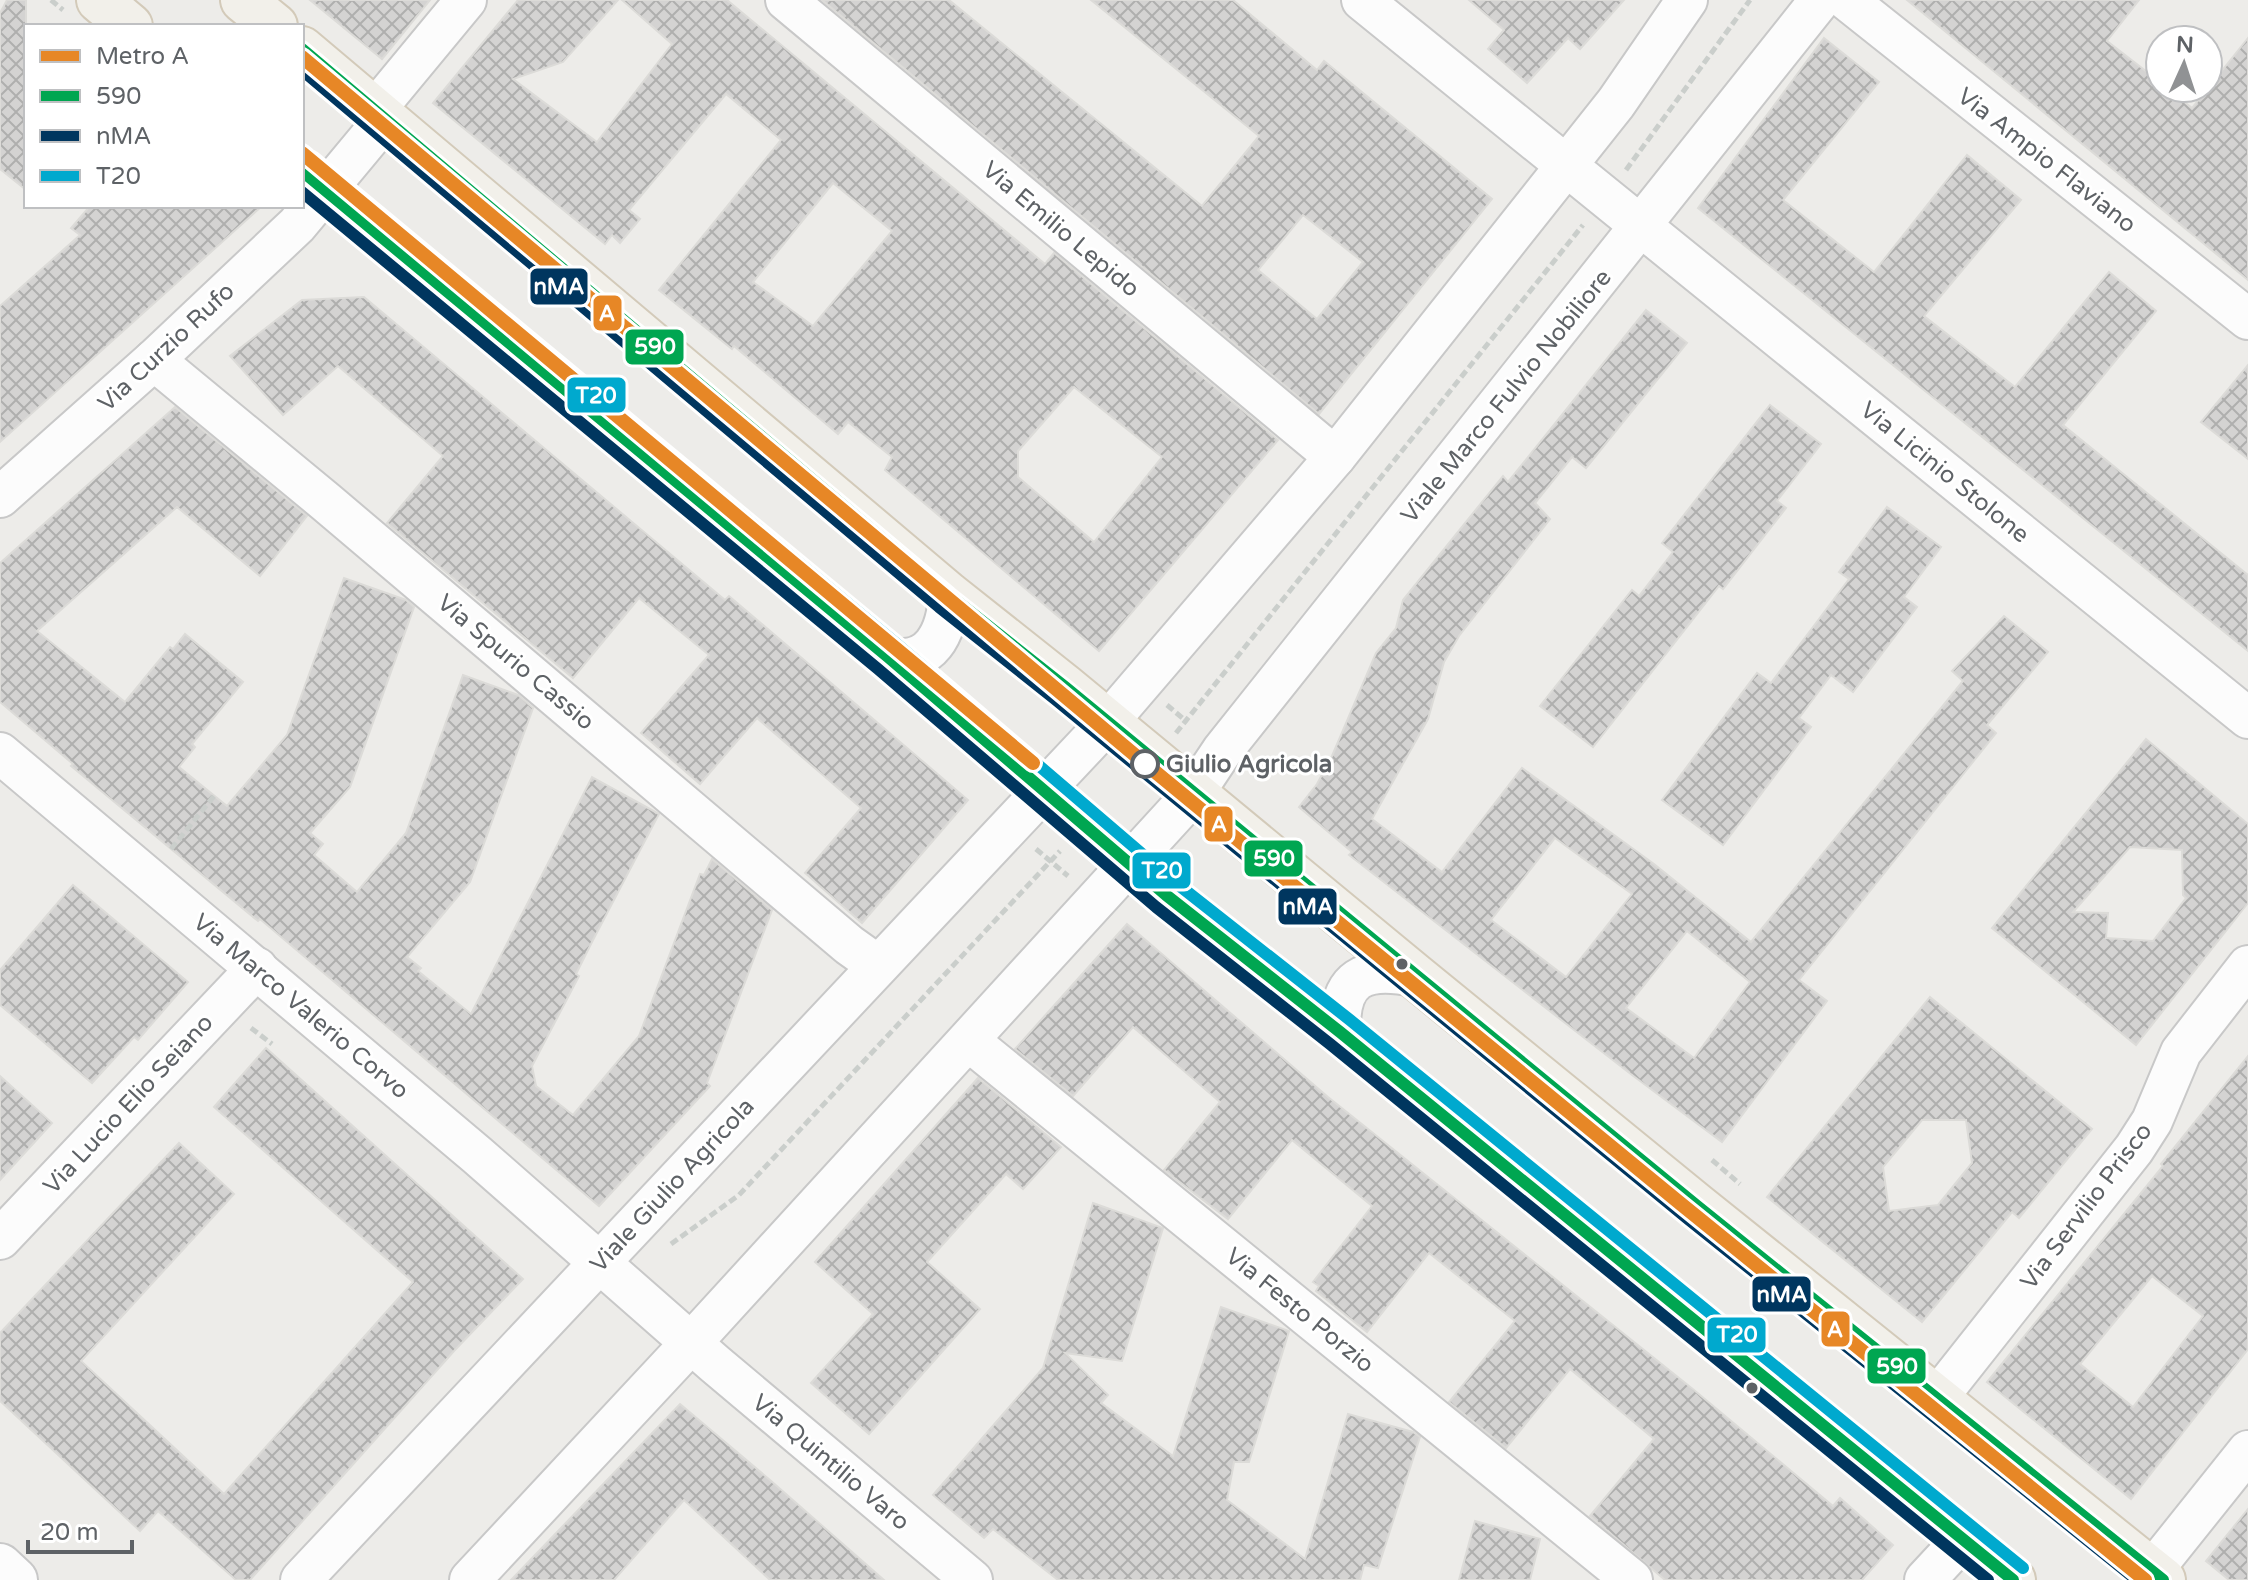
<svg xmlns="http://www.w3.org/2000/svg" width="2248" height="1580" font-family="'Varela Round',sans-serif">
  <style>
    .building { fill: url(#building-cross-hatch); stroke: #dcdbd8; stroke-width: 2; fill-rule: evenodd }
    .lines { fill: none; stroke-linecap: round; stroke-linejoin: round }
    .minor-casing { stroke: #c8c8c8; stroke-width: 44 }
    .tertiary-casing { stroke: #c8c8c8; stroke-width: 48 }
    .primary-casing { stroke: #d3cab9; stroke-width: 48 }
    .path { stroke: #cacecb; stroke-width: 5; stroke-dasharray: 8 4; stroke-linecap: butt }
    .minor { stroke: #fcfcfc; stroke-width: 40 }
    .tertiary { stroke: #fcfcfc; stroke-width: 44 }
    .primary { stroke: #f2f0ea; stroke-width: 44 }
    .bus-1-casing { stroke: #fff; stroke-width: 18 }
    .bus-2-casing { stroke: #fff; stroke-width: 18 }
    .bus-3-casing { stroke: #fff; stroke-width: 18 }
    .bus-1 { stroke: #00a651; stroke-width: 12 }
    .bus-2 { stroke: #00365f; stroke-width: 12 }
    .bus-3 { stroke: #00a9ce; stroke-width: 12 }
    .metro-1-casing { stroke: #fff; stroke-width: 20 }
    .metro-1 { stroke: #e78726; stroke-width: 14 }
    .stop-dot { fill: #fff; stroke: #5e6266; stroke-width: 4 }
    .bus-dot { fill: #5e6266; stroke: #fff; stroke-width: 3 }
    .labels { text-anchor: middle; stroke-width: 6; stroke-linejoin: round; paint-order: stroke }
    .street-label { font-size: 24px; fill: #5e6266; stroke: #fff }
    .stop-label { font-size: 24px; font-weight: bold; fill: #5e6266; stroke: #fff; text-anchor: start }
    .line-badge { stroke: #fff; stroke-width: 3 }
    .badge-label { font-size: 22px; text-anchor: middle; font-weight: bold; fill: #fff }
  </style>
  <defs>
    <pattern id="building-cross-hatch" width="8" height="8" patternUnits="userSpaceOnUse" patternTransform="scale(2)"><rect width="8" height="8" fill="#d4d3d2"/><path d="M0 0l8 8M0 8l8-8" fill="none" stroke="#afafae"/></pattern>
  </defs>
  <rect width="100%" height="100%" fill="#edece9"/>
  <g class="building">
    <polygon points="7,0 26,0 26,190 0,169 0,13"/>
    <polygon points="310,0 430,0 382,59"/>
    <path d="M518,0H618L563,62L513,79L597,142L672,44L622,0H727L1045,264L1054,253L1278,440L1099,651L885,470L892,457L848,422L838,434L734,346L732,349L659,290L781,140L726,94L629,210L640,219L620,243L612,235L605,244L433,103ZM833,183L892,231L813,326L753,282ZM1074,387L1162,457L1094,542L1018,477V451Z"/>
    <path d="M822,0H949L1202,206L1259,136L1091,0H1233L1317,70L1324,61L1492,199L1319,414ZM1303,215L1363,262L1317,319L1258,270Z"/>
    <polygon points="1469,0 1624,0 1580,49 1568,38 1527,83 1488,49 1504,30"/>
    <polygon points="1907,0 2139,0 2107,41 2160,82 2160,88 2167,88 2192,108 2248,38 2248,280"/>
    <polygon points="1824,38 1879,82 1783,200 1874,272 1967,155 2021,200 1924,316 2015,387 2109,272 2156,311 2063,425 2248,575 2248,651 1698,208"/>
    <polygon points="90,206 262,206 0,442 0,306 80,235 71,228"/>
    <polygon points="364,297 725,600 729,596 968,800 862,923 805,873 861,808 757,718 700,784 641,733 709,655 639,598 573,678 387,523 443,456 338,366 283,415 230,356 302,300"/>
    <path d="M1646,310L1687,343L1586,468L1572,457L1535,503L1550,519L1459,636L1444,662L1428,719L1372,819L1442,872L1522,768L1654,864L1751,942L1963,681L1952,671L2004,616L2048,652L1987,725L1996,733L1799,980L1827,1001L1722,1142L1632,1075L1349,855L1352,852L1299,807L1317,784L1332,756L1376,653L1396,628L1403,600L1503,476L1508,482ZM1555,838L1632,894L1566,977L1491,920ZM1687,931L1750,982L1694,1058L1626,1008Z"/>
    <polygon points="2248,365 2248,459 2201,422"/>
    <polygon points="1770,405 1821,444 1777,501 1786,508 1723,589 1719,586 1593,747 1540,706 1632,590 1639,596 1673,552 1662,543"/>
    <polygon points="175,407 307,516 260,576 177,507 37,631 125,702 170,647 173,649 185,634 243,682 192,744 195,747 179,767 227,806 287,735 344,578 406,600 414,607 350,787 310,833 323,844 314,855 357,892 406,833 463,675 518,695 533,708 470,882 407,957 421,968 418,971 471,1014 592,777 659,814 593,940 576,974 579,976 532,1066 536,1086 573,1115 639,1036 700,874 704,875 712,859 772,910 707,1083 710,1086 599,1206 260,919 258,921 71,766 73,764 0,702 0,563"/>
    <polygon points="1887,507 1941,547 1904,597 1917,607 1853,692 1831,675 1799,718 1811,727 1723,845 1662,800 1757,673 1771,683 1849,579 1839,572"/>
    <path d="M2146,739L2248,824V903L2136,1045L1992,928ZM2130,847L2182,850L2183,895L2186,898L2153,941L2106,938L2108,913L2073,912Z"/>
    <polygon points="73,885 188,982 138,1040 134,1037 92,1083 0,1005 0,970"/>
    <polygon points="1127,924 1328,1097 1694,1390 1833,1506 1840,1498 1893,1545 1862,1580 1665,1580 1590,1516 1654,1439 1570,1369 1506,1448 1449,1402 1515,1321 1429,1253 1367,1332 1316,1291 1319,1286 1313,1282 1372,1206 1292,1140 1228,1219 1164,1170 1220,1102 1133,1027 1073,1096 1015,1049"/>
    <path d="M1930,997L2092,1129L2019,1218L2012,1212L1922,1322L1767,1197ZM1922,1120H1966L1972,1163L1938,1205L1889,1211L1883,1167Z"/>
    <polygon points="266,1048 523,1279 454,1351 250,1580 236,1580 158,1511 140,1531 0,1401 0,1333 179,1143 234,1194 81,1361 224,1494 413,1282 214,1107"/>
    <path d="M2248,1056V1349L2131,1499L1987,1382L2163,1166L2161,1164ZM2152,1276L2203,1316L2133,1407L2080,1364Z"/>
    <polygon points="0,1076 52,1123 0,1180"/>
    <polygon points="978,1078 1061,1147 1023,1189 1006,1174 927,1262 980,1309 869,1434 811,1383 873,1314 815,1262"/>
    <polygon points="1093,1203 1163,1228 1122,1361 1065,1353 1108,1395 1101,1403 1173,1456 1221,1307 1289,1331 1249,1462 1234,1462 1227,1500 1305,1559 1348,1414 1413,1432 1420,1437 1378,1568 1364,1565 1360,1580 1058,1580 993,1529 984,1538 933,1495 1043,1368"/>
    <polygon points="680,1404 770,1480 884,1580 770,1580 684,1500 614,1580 511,1580"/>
    <polygon points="2248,1509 2248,1580 2229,1580 2206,1561"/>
    <polygon points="1475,1521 1540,1539 1530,1580 1459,1580"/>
  </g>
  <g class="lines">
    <g class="minor-casing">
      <g id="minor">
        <polyline points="786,0 1335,457"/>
        <polyline points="1362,0 2248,718"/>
        <polyline points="1847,0 2248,319"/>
        <polyline points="375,110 466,0"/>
        <polyline points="154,360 326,502 849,945 877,965"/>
        <polyline points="0,497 154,360 297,225 386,118"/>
        <path d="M888,657C931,668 947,632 949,595"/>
        <polyline points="0,753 477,1155 715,1364 972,1580"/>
        <path d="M1340,1032C1339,977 1363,966 1415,976"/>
        <polyline points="969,1041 1632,1580"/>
        <polyline points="0,1239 257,968"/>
        <polyline points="1937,1398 2134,1149 2152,1121 2181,1052 2248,966"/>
        <polyline points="2152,1571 2248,1451"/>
        <polyline points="301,1580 1107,723 1335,457 1616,103 1687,0"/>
        <polyline points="470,1580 691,1343 1194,793 1222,751 1820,0"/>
        <polyline points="1925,1580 1964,1538"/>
      </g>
    </g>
    <g class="tertiary-casing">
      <polyline id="tertiary" points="0,1566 15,1580"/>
    </g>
    <g class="primary-casing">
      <g id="primary">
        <polyline points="99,0 130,26"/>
        <polyline points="243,0 275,26"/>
        <polyline points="302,49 949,595 1065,687 1415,976 1697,1206 2163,1580"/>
        <polyline points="302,171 888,657 1166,895 1340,1032 2013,1580"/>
      </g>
    </g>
    <g class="path">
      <polyline points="51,0 63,10"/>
      <polyline points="1626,170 1750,0"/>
      <polyline points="1167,705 1187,722"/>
      <polyline points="1176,733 1583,225"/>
      <polyline points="171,849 214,796"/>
      <polyline points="1036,849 1068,876"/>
      <polyline points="251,1028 272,1044"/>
      <polyline points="1712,1160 1740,1184"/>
      <polyline points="671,1244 739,1195 1060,851"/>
    </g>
    <use href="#minor" class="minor"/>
    <use href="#tertiary" class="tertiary"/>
    <use href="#primary" class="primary"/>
    <g class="bus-1-casing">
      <g id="bus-1">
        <polyline points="302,49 949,595 1065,687 1697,1206 2163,1580"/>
        <polyline points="302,171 888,657 1166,895 1340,1032 2013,1580"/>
      </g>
    </g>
    <g class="bus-2-casing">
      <g id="bus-2">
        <polyline points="302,70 939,607 1055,699 1687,1218 2137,1580"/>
        <polyline points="302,192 878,669 1156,907 1330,1044 1988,1580"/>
      </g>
    </g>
    <g class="bus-3-casing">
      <polyline id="bus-3" points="312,159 898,645 1176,883 1350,1020 2023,1568"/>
    </g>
    <use href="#bus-1" class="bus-1"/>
    <use href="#bus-2" class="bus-2"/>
    <use href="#bus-3" class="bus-3"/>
    <g class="metro-1-casing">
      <g id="metro-1">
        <polyline points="302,57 1142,761 1681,1204 2145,1580"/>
        <polyline points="302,153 1033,763"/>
      </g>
    </g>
    <use href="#metro-1" class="metro-1"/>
  </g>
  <circle class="stop-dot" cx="1145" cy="764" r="13"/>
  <g class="bus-dot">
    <circle cx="1402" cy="964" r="7"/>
    <circle cx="1752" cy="1388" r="7"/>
  </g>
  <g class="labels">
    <g class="street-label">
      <text transform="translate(2047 160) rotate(38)" y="8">Via Ampio Flaviano</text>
      <text transform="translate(1061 229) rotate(40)" y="8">Via Emilio Lepido</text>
      <text transform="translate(166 347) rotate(-43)" y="8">Via Curzio Rufo</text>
      <text transform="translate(1506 396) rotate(-51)" y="8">Viale Marco Fulvio Nobiliore</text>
      <text transform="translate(1945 472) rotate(39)" y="8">Via Licinio Stolone</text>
      <text transform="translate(516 662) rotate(40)" y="8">Via Spurio Cassio</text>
      <text transform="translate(301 1006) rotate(40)" y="8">Via Marco Valerio Corvo</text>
      <text transform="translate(128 1104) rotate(-47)" y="8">Via Lucio Elio Seiano</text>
      <text transform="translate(672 1185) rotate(-47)" y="8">Viale Giulio Agricola</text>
      <text transform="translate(2086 1206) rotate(-53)" y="8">Via Servilio Prisco</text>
      <text transform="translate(1300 1310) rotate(39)" y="8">Via Festo Porzio</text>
      <text transform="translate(831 1462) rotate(40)" y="8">Via Quintilio Varo</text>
    </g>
    <g class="stop-label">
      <text x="1166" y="772">Giulio Agricola</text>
    </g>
  </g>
  <g class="line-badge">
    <rect x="529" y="267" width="60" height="39" rx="8" fill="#00365f"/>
    <rect x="592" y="294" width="31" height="38" rx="8" fill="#e78726"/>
    <rect x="624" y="328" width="61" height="38" rx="8" fill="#00a651"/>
    <rect x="566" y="376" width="61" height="38" rx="8" fill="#00a9ce"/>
    <rect x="1203" y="805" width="31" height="38" rx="8" fill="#e78726"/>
    <rect x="1243" y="839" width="61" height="39" rx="8" fill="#00a651"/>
    <rect x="1131" y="851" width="61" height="39" rx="8" fill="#00a9ce"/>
    <rect x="1277" y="887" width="61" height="39" rx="8" fill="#00365f"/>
    <rect x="1751" y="1275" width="61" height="38" rx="8" fill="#00365f"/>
    <rect x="1820" y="1310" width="31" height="38" rx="8" fill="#e78726"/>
    <rect x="1706" y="1316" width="61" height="38" rx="8" fill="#00a9ce"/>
    <rect x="1866" y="1347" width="61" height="38" rx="8" fill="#00a651"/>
  </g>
  <g class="badge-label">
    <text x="559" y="294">nMA</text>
    <text x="607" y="321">A</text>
    <text x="655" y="354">590</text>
    <text x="596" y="403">T20</text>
    <text x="1219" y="832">A</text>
    <text x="1274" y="866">590</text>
    <text x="1162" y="878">T20</text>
    <text x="1308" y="914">nMA</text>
    <text x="1782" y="1302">nMA</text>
    <text x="1835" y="1337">A</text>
    <text x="1737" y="1342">T20</text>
    <text x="1897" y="1374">590</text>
  </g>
  <rect x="24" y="24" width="280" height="184" fill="#ffffff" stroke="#bfc0c2" stroke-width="2"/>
  <rect x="40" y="50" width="40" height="12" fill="#e78726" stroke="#bfc0c2" stroke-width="2"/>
  <text x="96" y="64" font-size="24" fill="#5e6266">Metro A</text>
  <rect x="40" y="90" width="40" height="12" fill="#00a651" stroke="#bfc0c2" stroke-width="2"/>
  <text x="96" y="104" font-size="24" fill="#5e6266">590</text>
  <rect x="40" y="130" width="40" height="12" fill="#00365f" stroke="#bfc0c2" stroke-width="2"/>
  <text x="96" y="144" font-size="24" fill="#5e6266">nMA</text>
  <rect x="40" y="170" width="40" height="12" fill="#00a9ce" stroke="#bfc0c2" stroke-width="2"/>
  <text x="96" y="184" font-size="24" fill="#5e6266">T20</text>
  <g transform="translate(2184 64) rotate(3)"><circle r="38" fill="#ffffff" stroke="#bfc0c2" stroke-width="2"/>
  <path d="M0-6L14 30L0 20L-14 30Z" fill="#909294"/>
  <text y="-12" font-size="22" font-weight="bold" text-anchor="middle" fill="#5e6266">N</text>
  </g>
  <path d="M28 1540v12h104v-12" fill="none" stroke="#5e6266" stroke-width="4"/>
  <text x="40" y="1540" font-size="24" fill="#5e6266" stroke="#ffffff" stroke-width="6" paint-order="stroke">20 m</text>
</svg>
